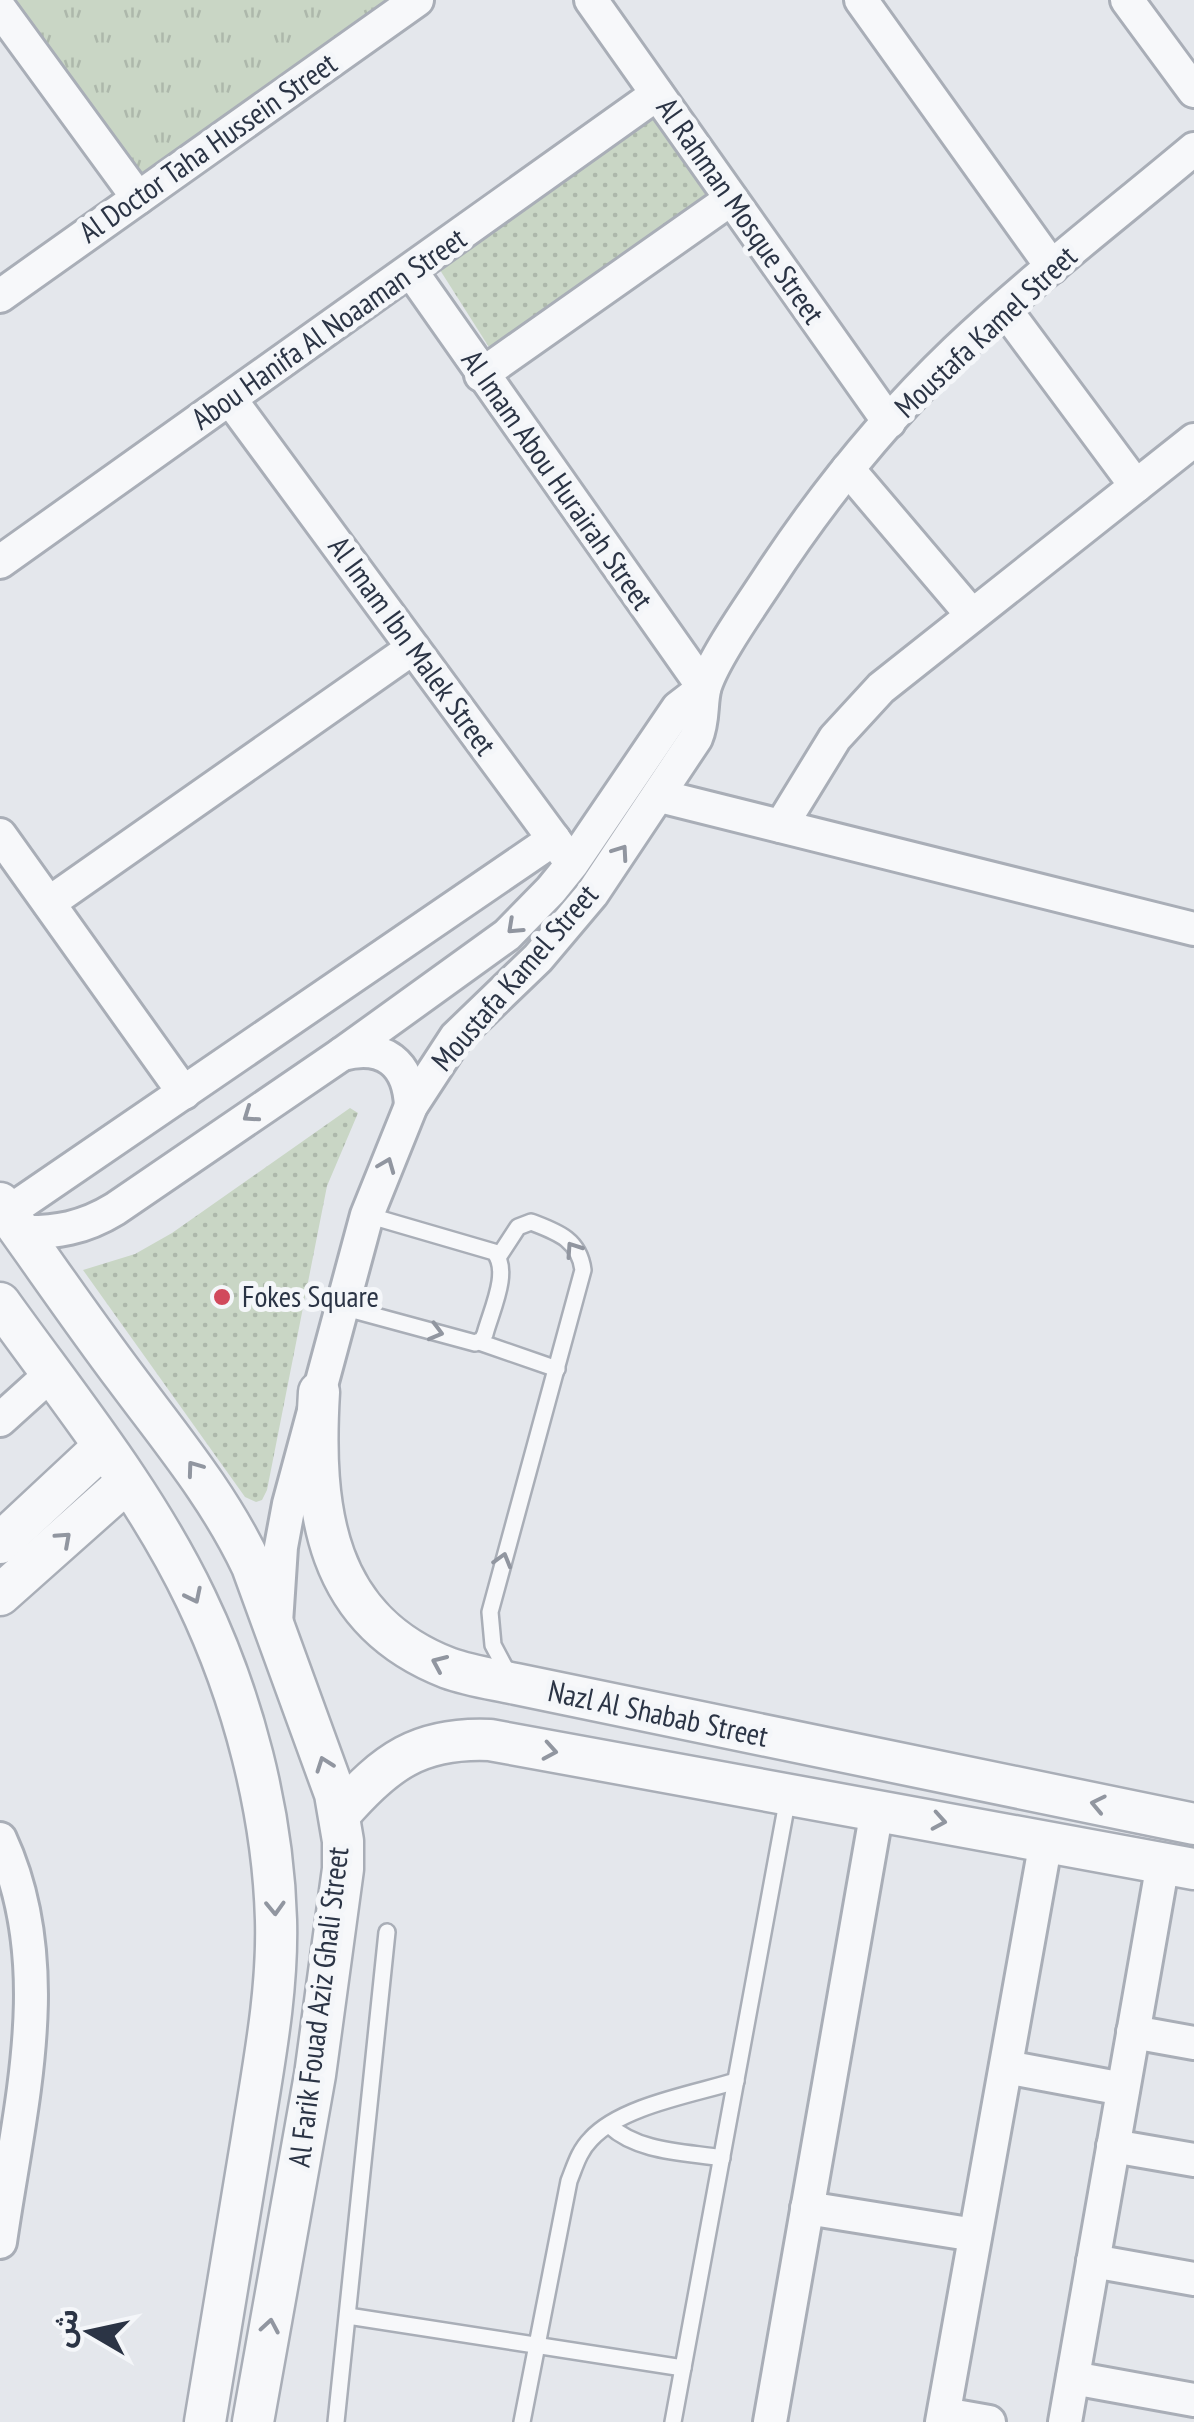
<svg xmlns="http://www.w3.org/2000/svg" width="1194" height="2422" font-family="'PT Sans Narrow','Noto Sans Arabic',sans-serif">
  <style>
    .grass { fill: url(#grass-tufts) }
    .garden { fill: url(#garden-dots) }
    .lines { fill: none; stroke-linecap: round; stroke-linejoin: round }
    .service-casing { stroke: #a9aeb7; stroke-width: 20 }
    .minor-casing { stroke: #a9aeb7; stroke-width: 38 }
    .tertiary-casing { stroke: #a9aeb7; stroke-width: 45 }
    .service { stroke: #f7f8fa; stroke-width: 15 }
    .minor { stroke: #f7f8fa; stroke-width: 32 }
    .tertiary { stroke: #f7f8fa; stroke-width: 40 }
    .oneway { stroke: #9196a0 }
    .poi-dot { fill: #d1495b; stroke: #f4f6f9; stroke-width: 4 }
    .labels { text-anchor: middle; stroke-width: 10; stroke-linejoin: round; paint-order: stroke }
    .street-label { font-size: 30px; fill: #2b3445; stroke: #f4f6f9 }
    .poi-label { font-size: 30px; fill: #2b3445; stroke: #f4f6f9; text-anchor: start }
  </style>
  <defs>
    <pattern id="grass-tufts" width="24" height="20" patternUnits="userSpaceOnUse" patternTransform="scale(2.5)"><rect width="24" height="20" fill="#c9d6c5"/><path d="M3 7l-1-3M5 7V3M7 7l1-3M15 17l-1-3M17 17v-4M19 17l1-3" fill="none" stroke="#adb8ab"/></pattern>
    <pattern id="garden-dots" width="8" height="8" patternUnits="userSpaceOnUse" patternTransform="scale(2.5)"><rect width="8" height="8" fill="#c9d6c5"/><path d="M2 2h.1M6 6h.1" fill="none" stroke="#adb8ab" stroke-width="1.8" stroke-linecap="round"/></pattern>
  </defs>
  <rect width="100%" height="100%" fill="#e4e7ec"/>
  <polygon class="grass" points="0,0 417,0 138,198"/>
  <g class="garden">
    <polygon points="647,108 712,204 494,355 433,259"/>
    <polygon points="350,1108 358,1113 327,1186 267,1490 262,1500 256,1502 245,1497 83,1270 135,1254 172,1233"/>
  </g>
  <g class="lines">
    <g class="service-casing">
      <g id="service">
        <path d="M499,1256L518,1227L531,1222C557,1232 579,1239 583,1270L490,1612L493,1645L510,1677"/>
        <path d="M342,1307L475,1343L482,1340L485,1334C491,1311 511,1271 494,1252L367,1215"/>
        <polyline points="479,1342 557,1369"/>
        <path d="M610,2126C638,2152 685,2152 722,2158"/>
        <polyline points="348,2316 683,2368"/>
        <polyline points="336,2422 387,1932"/>
        <path d="M522,2422L569,2181C575,2166 579,2151 591,2139C621,2106 694,2094 736,2081"/>
        <polyline points="673,2422 788,1797"/>
      </g>
    </g>
    <g class="minor-casing">
      <g id="minor">
        <polyline points="591,0 889,422"/>
        <polyline points="861,0 1052,267"/>
        <polyline points="1127,0 1194,91"/>
        <polyline points="0,9 138,198"/>
        <polyline points="411,271 704,688"/>
        <polyline points="0,296 417,0"/>
        <polyline points="1004,308 1136,486"/>
        <polyline points="481,375 731,199"/>
        <polyline points="230,399 567,857"/>
        <polyline points="848,469 972,615"/>
        <polyline points="0,562 657,94"/>
        <polyline points="660,796 1194,929"/>
        <polyline points="781,826 835,738 881,688 1194,440"/>
        <polyline points="0,835 184,1093"/>
        <polyline points="49,903 413,648"/>
        <path d="M342,1054C384,1043 409,1063 411,1106"/>
        <polyline points="7,1213 554,839"/>
        <path d="M20,1232C56,1233 84,1228 115,1209L342,1054L507,935L551,890L572,864L678,708L704,688"/>
        <polyline points="0,1420 51,1374"/>
        <path d="M276,1623L281,1547L289,1504L367,1215L411,1106L456,1037L538,958L592,894L696,738C704,719 700,703 705,686C714,658 750,607 767,581C821,498 884,420 956,351C1031,280 1114,216 1194,149"/>
        <path d="M0,1839C59,1966 19,2109 0,2242"/>
        <polyline points="1133,2032 1194,2043"/>
        <polyline points="1006,2067 1123,2089"/>
        <polyline points="1113,2146 1194,2160"/>
        <polyline points="807,2208 975,2235"/>
        <polyline points="1093,2261 1194,2279"/>
        <polyline points="1073,2378 1194,2400"/>
        <polyline points="944,2414 989,2422"/>
        <polyline points="770,2422 877,1810"/>
        <polyline points="942,2422 1046,1841"/>
        <polyline points="1065,2422 1163,1863"/>
      </g>
    </g>
    <g class="tertiary-casing">
      <g id="tertiary">
        <path d="M0,1203C42,1261 82,1320 125,1377C171,1439 219,1496 252,1566L335,1794L343,1841V1869L315,2075L253,2422"/>
        <path d="M0,1303C68,1398 145,1492 196,1599C243,1697 273,1812 276,1920C278,1993 263,2067 252,2138C236,2233 221,2327 205,2422"/>
        <path d="M319,1392C312,1509 324,1620 448,1668C470,1676 493,1679 516,1684L1194,1824"/>
        <polyline points="0,1543 103,1447"/>
        <polyline points="0,1595 127,1482"/>
        <path d="M340,1814C385,1762 419,1737 490,1740L1194,1869"/>
      </g>
    </g>
    <use href="#service" class="service"/>
    <use href="#minor" class="minor"/>
    <use href="#tertiary" class="tertiary"/>
  </g>
  <defs><path id="oneway-chevron" d="M-2-3.5L2.5 0L-2 3.5" fill="none" stroke-width="1.6" stroke-linecap="round" stroke-linejoin="round" transform="scale(2.5)"/></defs>
  <g class="oneway">
    <use href="#oneway-chevron" transform="translate(621 852) rotate(-55)"/>
    <use href="#oneway-chevron" transform="translate(514 927) rotate(137)"/>
    <use href="#oneway-chevron" transform="translate(250 1115) rotate(145)"/>
    <use href="#oneway-chevron" transform="translate(387 1165) rotate(-68)"/>
    <use href="#oneway-chevron" transform="translate(573 1249) rotate(-124)"/>
    <use href="#oneway-chevron" transform="translate(436 1332) rotate(15)"/>
    <use href="#oneway-chevron" transform="translate(194 1468) rotate(-126)"/>
    <use href="#oneway-chevron" transform="translate(64 1539) rotate(-42)"/>
    <use href="#oneway-chevron" transform="translate(503 1560) rotate(-74)"/>
    <use href="#oneway-chevron" transform="translate(194 1596) rotate(64)"/>
    <use href="#oneway-chevron" transform="translate(439 1663) rotate(-156)"/>
    <use href="#oneway-chevron" transform="translate(550 1751) rotate(10)"/>
    <use href="#oneway-chevron" transform="translate(324 1764) rotate(-110)"/>
    <use href="#oneway-chevron" transform="translate(1098 1804) rotate(-168)"/>
    <use href="#oneway-chevron" transform="translate(939 1821) rotate(10)"/>
    <use href="#oneway-chevron" transform="translate(275 1908) rotate(88)"/>
    <use href="#oneway-chevron" transform="translate(270 2326) rotate(-80)"/>
  </g>
  <circle class="poi-dot" cx="222" cy="1297" r="10"/>
  <g class="labels">
    <g class="street-label">
      <text transform="translate(208 148) rotate(-35)" y="10">Al Doctor Taha Hussein Street</text>
      <text transform="translate(740 211) rotate(55)" y="10">Al Rahman Mosque Street</text>
      <text transform="translate(329 329) rotate(-35)" y="10">Abou Hanifa Al Noaaman Street</text>
      <text transform="translate(986 332) rotate(-43)" y="10">Moustafa Kamel Street</text>
      <text transform="translate(557 480) rotate(55)" y="10">Al Imam Abou Hurairah Street</text>
      <text transform="translate(412 646) rotate(54)" y="10">Al Imam Ibn Malek Street</text>
      <text transform="translate(515 978) rotate(-49)" y="10">Moustafa Kamel Street</text>
      <text transform="translate(658 1714) rotate(12)" y="10">Nazl Al Shabab Street</text>
      <text transform="translate(319 2007) rotate(-83)" y="10">Al Farik Fouad Aziz Ghali Street</text>
    </g>
    <g class="poi-label">
      <text x="242" y="1307">Fokes Square</text>
    </g>
  </g>
  <g transform="translate(90 2332) rotate(279)" stroke="#f4f6f9" stroke-width="8" paint-order="stroke">
  <path d="M0-8L18 38L0 25L-18 38Z" fill="#2b3445"/>
  <text y="-15" font-size="28" font-weight="bold" text-anchor="middle" fill="#2b3445">ش</text>
  </g>
</svg>
